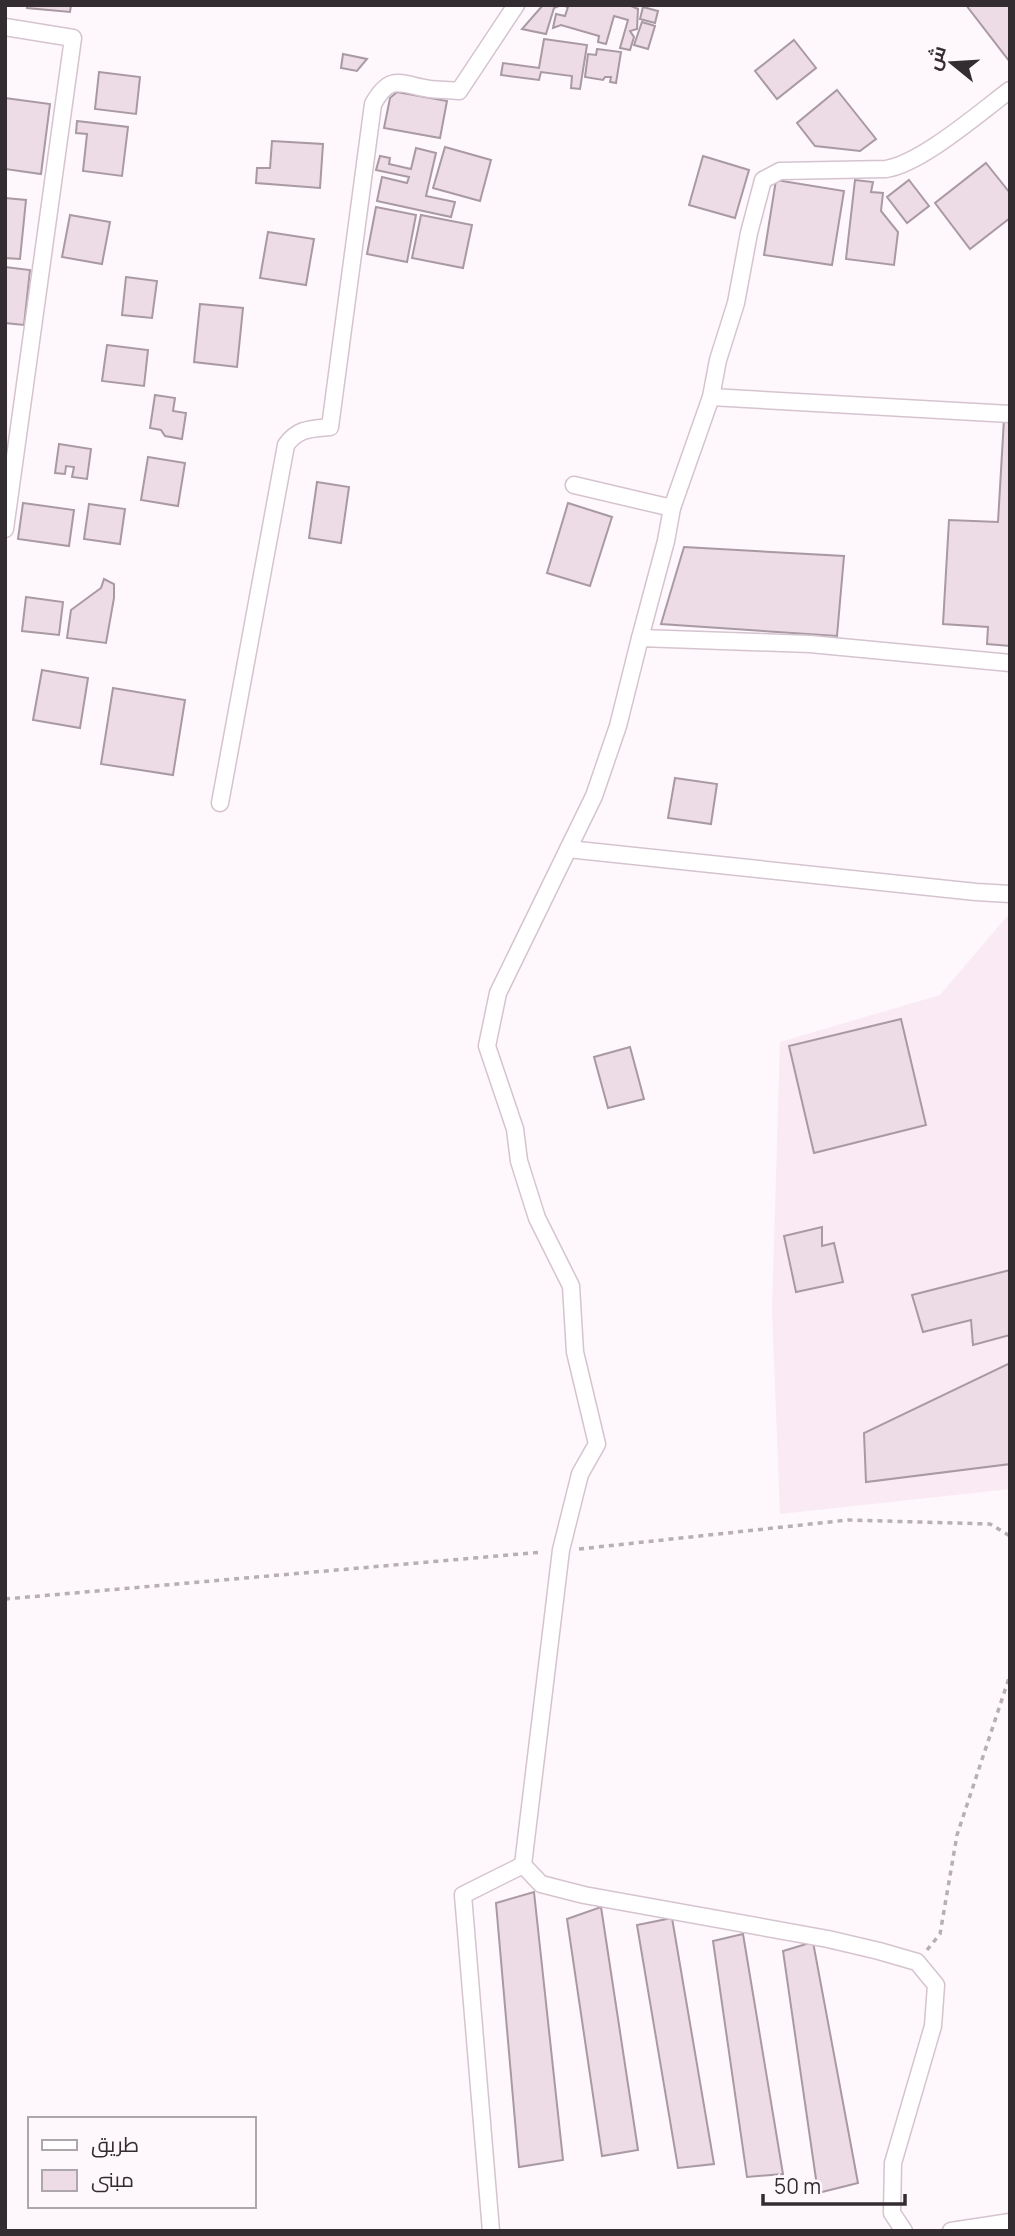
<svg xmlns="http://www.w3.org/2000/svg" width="1015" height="2236" font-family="Manrope,Cairo,sans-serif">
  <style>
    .built { fill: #f9eaf3 }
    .building { fill: #eddce6; stroke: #a999a3; stroke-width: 2 }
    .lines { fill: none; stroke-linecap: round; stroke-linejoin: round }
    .minor-casing { stroke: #d5c4cf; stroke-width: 19 }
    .path { stroke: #b6afb3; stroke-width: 3.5; stroke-dasharray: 5 5; stroke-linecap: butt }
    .minor { stroke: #fff; stroke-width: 16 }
  </style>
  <rect width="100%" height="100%" fill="#fef7fc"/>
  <polygon class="built" points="1010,913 1010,1489 780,1514 772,1310 780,1042 940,995"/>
  <g class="building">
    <polygon points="27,5 71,5 70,12 27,8"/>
    <polygon points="543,5 629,5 638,9 637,29 630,31 634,37 630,50 620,48 628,20 614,16 606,44 598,42 599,36 561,25 553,28 556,14 565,16 568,7 561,5 554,8 546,34 522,29"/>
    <polygon points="966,5 1010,5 1010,62"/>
    <polygon points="643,7 658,11 655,23 640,19"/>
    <polygon points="642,22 655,26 648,49 634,45"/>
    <polygon points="544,39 587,45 580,89 571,88 572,76 541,72 539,80 501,75 503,63 539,68"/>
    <polygon points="794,40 816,68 777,99 755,71"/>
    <polygon points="597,49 621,52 616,83 610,82 611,77 605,77 603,80 585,77 588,54 596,55"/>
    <polygon points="343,54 367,59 357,71 341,68"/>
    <polygon points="99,72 140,77 136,114 95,109"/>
    <polygon points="837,90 876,139 860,151 815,146 797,123"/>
    <polygon points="397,92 447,101 440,138 384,128 390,98"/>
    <polygon points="5,98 50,104 41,174 5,169"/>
    <polygon points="77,121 128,127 122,176 83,171 87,134 76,133"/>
    <polygon points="272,141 323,144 320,188 256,183 257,168 270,168"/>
    <polygon points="445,147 491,160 480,201 433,188"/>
    <polygon points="416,148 436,153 426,196 455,202 451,217 377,201 382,177 407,183 409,177 376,170 380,156 390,158 389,164 411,169"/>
    <polygon points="703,156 749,170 735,218 689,205"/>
    <polygon points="986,163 1010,193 1010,218 970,249 935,203"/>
    <polygon points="776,180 844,191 832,265 764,255"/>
    <polygon points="855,180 873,182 871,192 883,193 881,211 898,232 894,265 846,259"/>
    <polygon points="909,180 929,206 907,223 887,197"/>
    <polygon points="5,198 26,200 20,259 5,258"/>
    <polygon points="376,207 416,215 407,262 367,254"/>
    <polygon points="70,215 110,222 102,264 62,257"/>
    <polygon points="421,215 472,225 463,268 412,258"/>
    <polygon points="268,232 314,239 306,285 260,278"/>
    <polygon points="5,267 30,270 24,325 5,323"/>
    <polygon points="126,277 157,281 152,318 122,315"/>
    <polygon points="200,304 243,308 237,367 194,362"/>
    <polygon points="107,345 148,350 144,386 102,381"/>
    <polygon points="155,395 175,398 173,411 186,413 182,439 165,436 161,430 150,428"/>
    <polygon points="1004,419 1010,420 1010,646 987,644 988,627 943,624 949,520 998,522"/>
    <polygon points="59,444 91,449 87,479 72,477 74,467 66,466 65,474 55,473"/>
    <polygon points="148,457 185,463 178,506 141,500"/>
    <polygon points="317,482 349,487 341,543 309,538"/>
    <polygon points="23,503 74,510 69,546 18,539"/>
    <polygon points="568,503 612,517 590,586 547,573"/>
    <polygon points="89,504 125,509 120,544 84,539"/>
    <polygon points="684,547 844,556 837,636 661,624"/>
    <polygon points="104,579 114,584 114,598 106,643 67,638 71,610 101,588"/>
    <polygon points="26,597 63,602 59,635 22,631"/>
    <polygon points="42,670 88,678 80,728 33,720"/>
    <polygon points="113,688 185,700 173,775 101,764"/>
    <polygon points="675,778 717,784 711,824 668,818"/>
    <polygon points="901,1019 926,1125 814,1153 789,1046"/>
    <polygon points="630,1047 644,1099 608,1108 594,1057"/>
    <polygon points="822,1227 822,1246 834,1243 843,1282 796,1292 784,1236"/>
    <polygon points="1010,1270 1010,1335 973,1345 971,1320 923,1332 912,1295"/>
    <polygon points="1010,1363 1010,1464 866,1482 864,1433"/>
    <polygon points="534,1892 563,2160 519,2167 496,1903"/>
    <polygon points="601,1907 638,2150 602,2156 567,1919"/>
    <polygon points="672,1918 714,2164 678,2168 637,1925"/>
    <polygon points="743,1934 783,2174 747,2177 713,1941"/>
    <polygon points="813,1942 858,2183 818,2193 783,1951"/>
  </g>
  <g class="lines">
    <g class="minor-casing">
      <g id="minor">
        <polyline points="5,27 73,38 5,529"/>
        <polyline points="711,397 1010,414"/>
        <polyline points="574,485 672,508"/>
        <path d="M640,638L666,541L672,508L711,397L718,360L736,303L749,233L763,180L780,171L886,169C922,163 979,113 1010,90"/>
        <path d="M220,803L286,445C298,428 311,429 330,427L373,104C391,72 401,85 430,89C439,90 449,90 459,91L516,5"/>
        <polyline points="568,849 976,892 1010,894"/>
        <polyline points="523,1865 541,1884 584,1895 828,1939 879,1951 917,1962 936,1985 933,2026 893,2163 892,2213 904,2231"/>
        <polyline points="491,2231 463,1895 523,1865 561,1550 580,1474 597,1444 575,1352 571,1286 537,1218 519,1161 515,1129 487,1046 498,993 594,796 618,726 640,638 810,644 1010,663"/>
        <polyline points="951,2231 1010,2222"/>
      </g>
    </g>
    <g class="path">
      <polyline points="579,1549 848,1520 990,1524 1010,1536"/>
      <polyline points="5,1599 543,1552"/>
      <polyline points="927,1950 940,1934 957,1835 1010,1675"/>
    </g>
    <use href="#minor" class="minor"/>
  </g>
  <rect width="1015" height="2236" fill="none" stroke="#332c30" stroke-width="14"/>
  <rect x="28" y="2117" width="228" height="91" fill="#fef7fc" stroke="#ada6aa" stroke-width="2"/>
  <rect x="42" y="2140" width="35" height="10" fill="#ffffff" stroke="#ada6aa" stroke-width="2"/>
  <text x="91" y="2152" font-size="21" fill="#332c30">طريق</text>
  <rect x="42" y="2170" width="35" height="21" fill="#eddce6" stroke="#ada6aa" stroke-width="2"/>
  <text x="91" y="2187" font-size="21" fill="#332c30">مبنى</text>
  <g transform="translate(952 63) rotate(288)" stroke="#fef7fc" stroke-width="5" paint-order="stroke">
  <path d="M0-5L12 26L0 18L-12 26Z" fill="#332c30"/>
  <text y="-10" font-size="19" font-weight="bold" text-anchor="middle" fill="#332c30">ش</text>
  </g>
  <path d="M763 2194v10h142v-10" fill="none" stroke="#332c30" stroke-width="3.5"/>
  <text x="774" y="2194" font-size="21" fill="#332c30" stroke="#fef7fc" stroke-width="5" paint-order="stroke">50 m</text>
</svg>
